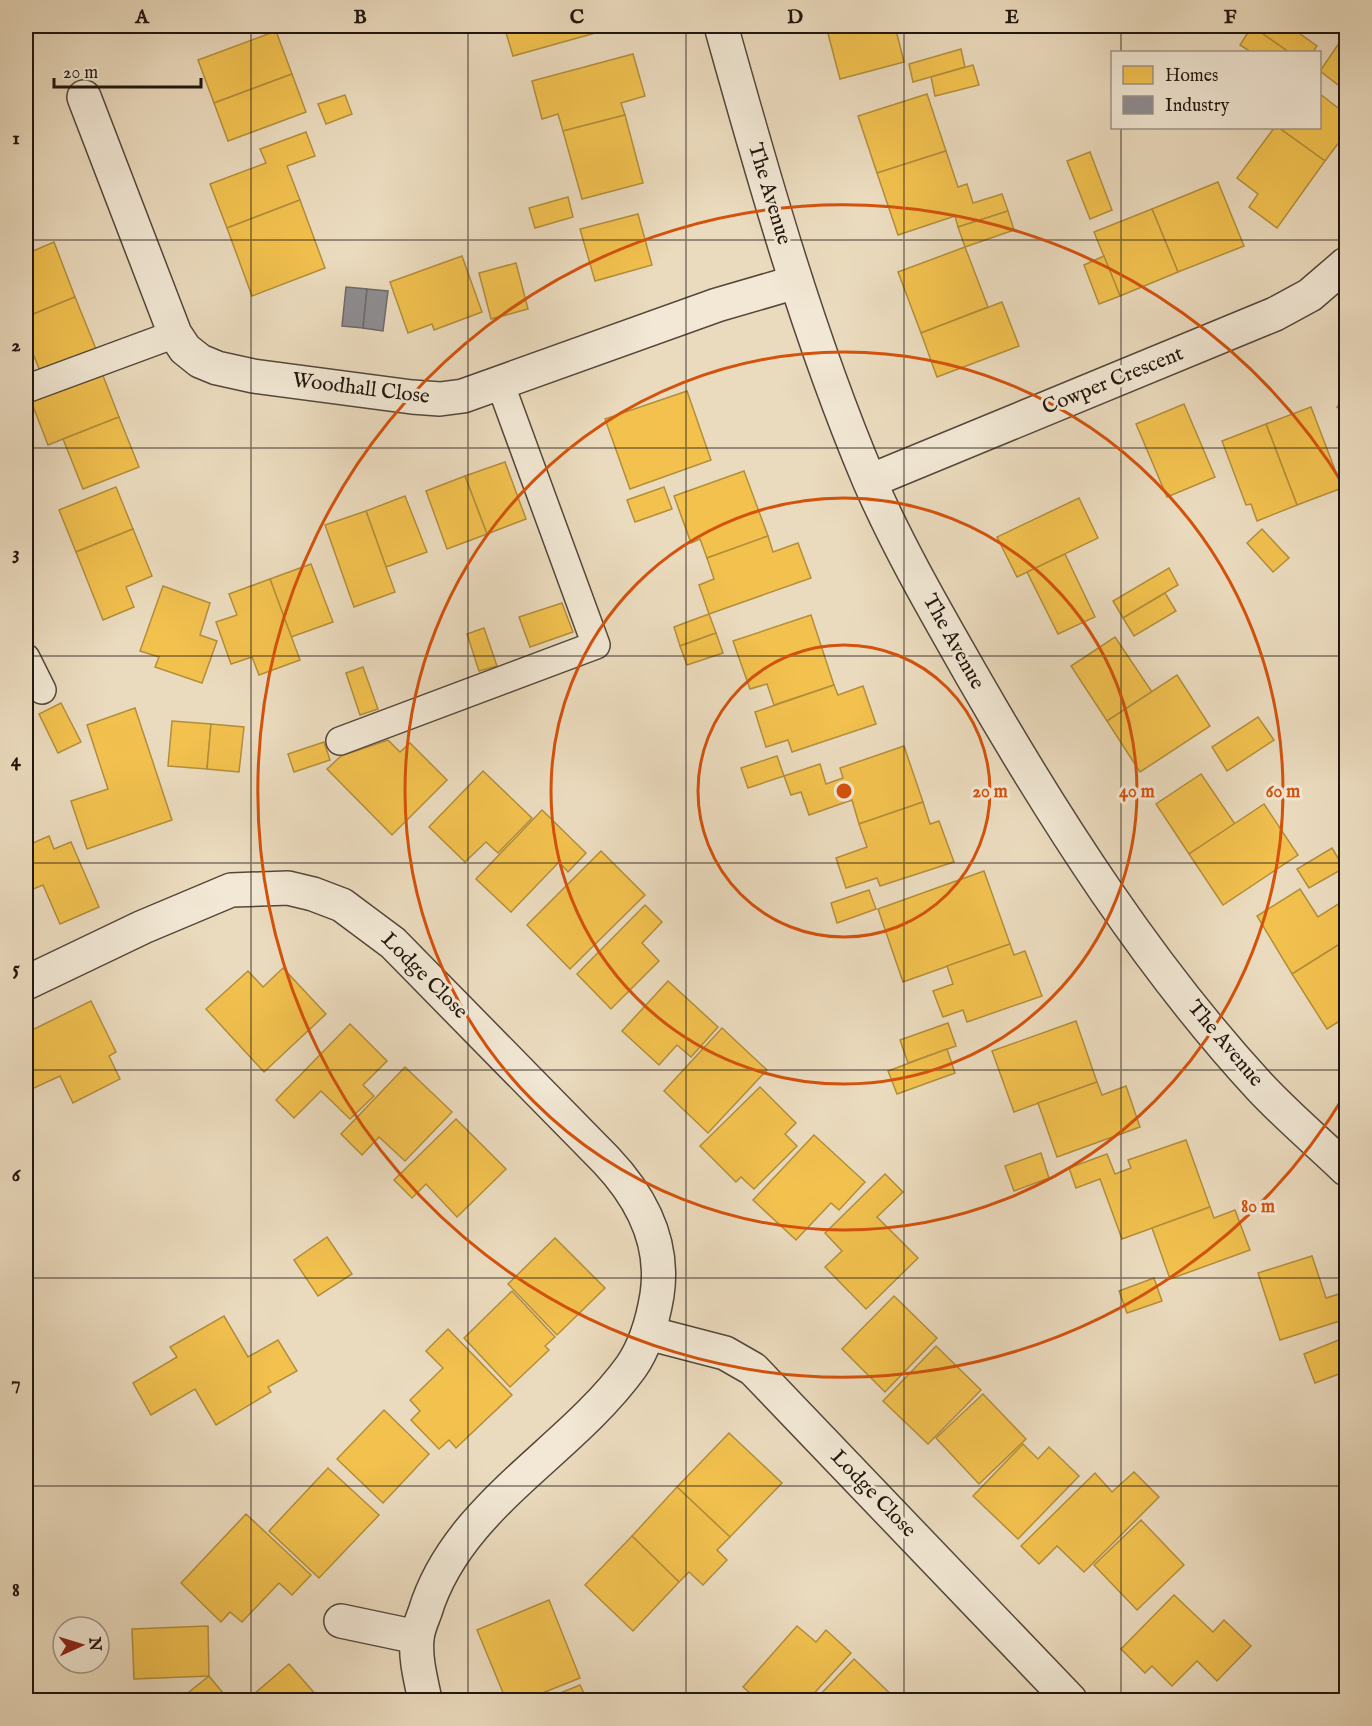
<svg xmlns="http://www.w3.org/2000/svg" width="1372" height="1726" viewBox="0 0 1372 1726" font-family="'IM FELL English',serif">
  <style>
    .homes { fill: #f2c14e; stroke: #b38e3b; stroke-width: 1.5 }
    .industry { fill: #8d8d92; stroke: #6d696a; stroke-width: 1.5 }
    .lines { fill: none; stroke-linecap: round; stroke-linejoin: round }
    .service-casing { stroke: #54473a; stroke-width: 30 }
    .minor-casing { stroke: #54473a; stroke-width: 36 }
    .service { stroke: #f2e8d5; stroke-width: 27 }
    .minor { stroke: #f2e8d5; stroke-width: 33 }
    .grid { fill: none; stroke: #21160e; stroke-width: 1.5; stroke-opacity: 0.55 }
    .ring { fill: none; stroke: #d4520c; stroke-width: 3 }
    .labels { text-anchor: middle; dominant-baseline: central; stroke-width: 6; stroke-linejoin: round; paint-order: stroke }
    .street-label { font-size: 21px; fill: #21160e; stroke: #f2e8d5 }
    .centre { fill: #d4520c; stroke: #f2e8d5; stroke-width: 3 }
    .ring-label { font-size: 18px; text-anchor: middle; font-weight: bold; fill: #d4520c; stroke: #f2e8d5; stroke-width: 6; stroke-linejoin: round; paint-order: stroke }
    .neatline { fill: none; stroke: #21160e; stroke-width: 2 }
    .grid-label { font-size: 20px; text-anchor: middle; font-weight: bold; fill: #21160e }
  </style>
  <rect width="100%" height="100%" fill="#ebdbbe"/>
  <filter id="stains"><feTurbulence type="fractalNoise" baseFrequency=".00333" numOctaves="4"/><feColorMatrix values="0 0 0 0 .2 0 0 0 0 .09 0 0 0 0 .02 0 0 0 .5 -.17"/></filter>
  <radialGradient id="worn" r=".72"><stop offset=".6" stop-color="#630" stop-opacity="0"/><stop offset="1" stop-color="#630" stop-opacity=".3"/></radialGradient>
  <g class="homes">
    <path d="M279,26H300L282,33Z"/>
    <path d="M504,26H605L606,30L513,56Z"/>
    <path d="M826,26H895L904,62L840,79Z"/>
    <path d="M1252,26L1289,52H1251L1240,45Z"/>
    <path d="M1252,26H1289L1317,46L1313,52H1289Z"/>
    <path d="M276,31L292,74L214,103L198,60Z"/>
    <path d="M1346,33V91L1320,71Z"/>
    <path d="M961,49L965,67L913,82L909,64Z"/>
    <path d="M633,54L645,96L621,103L625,115L563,131L558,114L542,119L532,81Z"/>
    <path d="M973,65L979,85L935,96L931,77Z"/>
    <path d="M292,74L306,112L228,141L214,103Z"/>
    <path d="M927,94L946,151L877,173L858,116Z"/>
    <path d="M1320,94L1346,114V133L1325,161L1279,128H1320Z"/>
    <path d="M345,95L352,114L326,124L318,104Z"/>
    <path d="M625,115L643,183L582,199L563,131Z"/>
    <path d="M1274,128H1279L1325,161L1277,228L1249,207L1258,194L1237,178Z"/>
    <path d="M306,132L315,156L287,166L300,200L227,228L210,184L266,163L260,149Z"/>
    <path d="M946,151L958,187L967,184L973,203L1002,194L1008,211L958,227L955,216L898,235L877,173Z"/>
    <path d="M1090,152L1112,210L1090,219L1067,161Z"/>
    <path d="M1218,182L1244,246L1178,272L1152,209Z"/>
    <path d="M568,197L573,217L535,228L529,208Z"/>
    <path d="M300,200L325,268L252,296L227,228Z"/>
    <path d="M1152,209L1178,272L1120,296L1094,232Z"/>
    <path d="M1008,211L1014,230L965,247L958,227Z"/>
    <path d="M638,214L652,265L595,281L580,229Z"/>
    <path d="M54,242L75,297L26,317V254Z"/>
    <path d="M965,247L988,307L921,333L898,272Z"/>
    <path d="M462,256L482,312L434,330L432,324L408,333L390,282Z"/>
    <path d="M1104,256L1120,296L1099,304L1084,265Z"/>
    <path d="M516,263L528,309L491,319L479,273Z"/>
    <path d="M75,297L96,349L40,371L26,336V317Z"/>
    <path d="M1002,302L1019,346L937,377L921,333Z"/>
    <path d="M102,373L119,417L48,445L31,401Z"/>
    <path d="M687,391L711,460L630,489L605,419Z"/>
    <path d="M1346,395V414L1337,407Z"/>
    <path d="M1184,404L1215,477L1167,497L1136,424Z"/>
    <path d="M1311,407L1342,488L1297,505L1266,424Z"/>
    <path d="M119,417L139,467L83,489L63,439Z"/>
    <path d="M1266,424L1297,505L1257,521L1251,504L1246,505L1222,441Z"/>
    <path d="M505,462L526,519L487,534L465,476Z"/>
    <path d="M744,471L768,536L707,558L700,539L691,543L674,496Z"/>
    <path d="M465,476L487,534L447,549L426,491Z"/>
    <path d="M116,487L133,529L76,552L59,510Z"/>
    <path d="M664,487L672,509L635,522L627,500Z"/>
    <path d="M405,496L427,552L386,567L366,511Z"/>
    <path d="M1079,498L1098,538L1017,577L997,537Z"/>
    <path d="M366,511L395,592L354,607L325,525Z"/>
    <path d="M133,529L152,576L126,587L134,607L103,620L76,552Z"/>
    <path d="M1262,529L1289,558L1273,572L1247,543Z"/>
    <path d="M768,536L773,552L798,543L811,578L709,614L699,585L714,579L707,558Z"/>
    <path d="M1065,554L1095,617L1058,634L1027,572Z"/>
    <path d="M311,564L333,622L291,637L270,579Z"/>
    <path d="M1169,568L1178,585L1123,618L1113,601Z"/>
    <path d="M270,579L300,660L259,675L252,657L231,664L216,622L237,615L229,594Z"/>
    <path d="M163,586L210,603L200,635L217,641L202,683L155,667L159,657L140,651Z"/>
    <path d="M1165,593L1176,611L1134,636L1123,618Z"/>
    <path d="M562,603L573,632L530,647L519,617Z"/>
    <path d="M709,614L716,633L680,646L674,627Z"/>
    <path d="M811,615L834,685L774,705L767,684L750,689L733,641Z"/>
    <path d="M484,628L497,666L479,671L467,634Z"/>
    <path d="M716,633L723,653L687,665L680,646Z"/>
    <path d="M1115,637L1152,692L1107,721L1071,666Z"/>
    <path d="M363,667L378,709L360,715L346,673Z"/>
    <path d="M1177,675L1210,726L1140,772L1107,721Z"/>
    <path d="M834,685L838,695L863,686L876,724L792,752L788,740L766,747L755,712Z"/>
    <path d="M61,703L81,742L58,753L39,714Z"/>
    <path d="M135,708L172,820L87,849L71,801L108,789L87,725Z"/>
    <path d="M1258,717L1274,740L1227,771L1212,747Z"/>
    <path d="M172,721L211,724L207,769L168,766Z"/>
    <path d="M211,724L244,727L239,772L207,769Z"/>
    <path d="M388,740L400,752L410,743L447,780L392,835L327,769L341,756Z"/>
    <path d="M324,742L330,760L294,772L288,754Z"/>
    <path d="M904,746L923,802L859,824L852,800L809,815L801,792L791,795L784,776L820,764L826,784L843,778L840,768Z"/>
    <path d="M777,756L784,776L748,788L741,768Z"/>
    <path d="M483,771L532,818L498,853L486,842L465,862L429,827Z"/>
    <path d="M1201,774L1235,824L1189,854L1156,804Z"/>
    <path d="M923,802L930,824L939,821L954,862L880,886L877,878L846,888L836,858L867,847L859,824Z"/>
    <path d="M1264,804L1298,855L1223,905L1189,854Z"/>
    <path d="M542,810L586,853L568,872L559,862L511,912L476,879Z"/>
    <path d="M49,836L54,849L71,842L99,907L60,924L43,885L26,892V846Z"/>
    <path d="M1332,848L1344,868L1309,888L1297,869Z"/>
    <path d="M601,851L645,895L570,969L527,925Z"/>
    <path d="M984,871L1010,944L903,982L878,909Z"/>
    <path d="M1300,889L1318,917L1346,899V940L1292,974L1257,916Z"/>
    <path d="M869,890L876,909L837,923L831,903Z"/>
    <path d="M645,905L662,922L642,943L659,961L611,1009L577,974Z"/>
    <path d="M1346,940V1017L1327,1029L1292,974Z"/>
    <path d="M1010,944L1014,955L1025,951L1042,996L967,1022L963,1010L943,1017L933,991L953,984L947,966Z"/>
    <path d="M283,968L326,1014L264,1072L206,1009L248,971L263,987Z"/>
    <path d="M668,981L718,1027L691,1057L677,1045L659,1065L622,1031Z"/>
    <path d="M91,1001L116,1052L109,1056L120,1079L73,1103L60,1076L34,1088L26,1070V1033Z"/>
    <path d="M1076,1021L1097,1082L1014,1112L992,1051Z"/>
    <path d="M948,1023L956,1046L908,1063L900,1040Z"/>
    <path d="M350,1024L387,1061L363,1085L374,1096L350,1119L321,1091L294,1118L276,1100Z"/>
    <path d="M722,1028L767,1070L708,1133L664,1091Z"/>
    <path d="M947,1049L955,1073L897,1094L888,1071Z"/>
    <path d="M405,1067L452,1112L405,1161L379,1137L362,1155L341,1134Z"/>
    <path d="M1097,1082L1102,1095L1126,1086L1140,1127L1057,1157L1038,1103Z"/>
    <path d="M760,1087L796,1123L785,1134L797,1146L754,1189L741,1177L736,1182L700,1146Z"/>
    <path d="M456,1119L506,1169L457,1217L426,1184L412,1198L394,1180Z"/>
    <path d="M814,1135L865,1182L839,1210L831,1203L796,1240L753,1200Z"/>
    <path d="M1186,1140L1210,1207L1122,1239L1100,1179L1076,1188L1069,1168L1107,1154L1115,1174L1131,1168L1128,1160Z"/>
    <path d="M1041,1153L1049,1178L1014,1191L1005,1166Z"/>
    <path d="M885,1174L903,1192L877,1217L918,1258L866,1309L825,1267L842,1251L825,1233Z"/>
    <path d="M1210,1207L1214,1218L1235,1210L1250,1250L1170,1279L1152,1228Z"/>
    <path d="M327,1237L352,1274L318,1296L294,1260Z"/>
    <path d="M555,1238L605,1288L557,1335L508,1284Z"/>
    <path d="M1312,1256L1326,1298L1339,1294L1346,1319L1280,1340L1258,1273Z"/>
    <path d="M1154,1278L1162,1301L1127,1313L1119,1291Z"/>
    <path d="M512,1291L555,1337L545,1346L549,1350L510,1387L464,1338Z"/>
    <path d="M894,1296L937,1338L885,1392L842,1349Z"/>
    <path d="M224,1316L248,1357L278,1340L297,1371L268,1387L271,1392L216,1425L195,1389L151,1415L133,1383L177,1357L170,1347Z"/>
    <path d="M448,1329L512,1395L456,1448L449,1440L439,1449L411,1420L420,1411L410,1400L443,1368L426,1351Z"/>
    <path d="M1346,1337V1393L1339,1374L1315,1383L1304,1354Z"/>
    <path d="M936,1346L981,1390L928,1444L883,1401Z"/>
    <path d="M983,1394L1026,1439L979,1484L936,1438Z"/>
    <path d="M384,1410L429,1454L383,1503L337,1459Z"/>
    <path d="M729,1433L782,1483L730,1537L677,1487Z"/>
    <path d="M1023,1444L1038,1459L1049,1447L1079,1476L1018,1539L973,1496Z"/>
    <path d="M328,1468L379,1515L319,1578L269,1531Z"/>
    <path d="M1134,1472L1159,1497L1084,1572L1057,1546L1039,1564L1021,1546L1095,1473L1112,1492Z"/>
    <path d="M677,1487L730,1537L717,1550L727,1560L703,1585L689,1572L679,1582L632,1536Z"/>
    <path d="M246,1514L311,1575L292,1595L279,1583L242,1622L230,1612L221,1622L181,1583Z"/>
    <path d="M1141,1520L1184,1565L1137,1610L1094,1565Z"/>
    <path d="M632,1536L679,1582L633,1631L585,1585Z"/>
    <path d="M1174,1595L1213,1632L1224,1620L1251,1646L1217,1681L1197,1661L1172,1686L1152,1666L1145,1673L1121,1649Z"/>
    <path d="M549,1600L580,1678L525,1700H506L477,1630Z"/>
    <path d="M208,1626L209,1676L134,1679L132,1629Z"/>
    <path d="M797,1626L816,1642L826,1630L851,1653L808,1700H758L743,1687Z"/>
    <path d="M854,1659L897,1700H815Z"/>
    <path d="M289,1664L317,1696L313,1700H247Z"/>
    <path d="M209,1676L228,1699L179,1700Z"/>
    <path d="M580,1685L587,1700H543Z"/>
  </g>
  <g class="industry">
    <path d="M346,287L367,289L363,328L342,326Z"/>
    <path d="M367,289L388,291L383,331L363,328Z"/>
  </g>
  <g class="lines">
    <defs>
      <g id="service">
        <path d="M26,389L175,334"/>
        <path d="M26,658L42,690"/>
        <path d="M340,741L596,645L500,383"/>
      </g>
      <g id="minor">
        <path d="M721,26C764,179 807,333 869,480C899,549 937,614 974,679C1055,820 1149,967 1260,1087C1287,1116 1318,1142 1346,1169"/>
        <path d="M84,97L175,334L185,349L200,361L217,368L253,376L412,397L440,399L463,396L717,305L796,282"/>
        <path d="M870,481L1275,314L1310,295L1346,264"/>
        <path d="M26,983L143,927L231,890L288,888L313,894L342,905L393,943L606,1160C641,1197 665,1242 657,1295C653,1319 645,1347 631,1367C569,1453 457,1506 425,1612C422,1620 418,1629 417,1638C415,1659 421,1680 425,1700"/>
        <path d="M648,1333L725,1353L753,1369L1070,1700"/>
        <path d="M341,1621L417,1637"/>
      </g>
    </defs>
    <use href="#service" class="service-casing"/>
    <use href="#minor" class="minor-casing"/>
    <use href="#service" class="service"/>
    <use href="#minor" class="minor"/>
  </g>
  <path class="grid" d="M251,26V1700M468,26V1700M686,26V1700M904,26V1700M1121,26V52M1121,128V1700M26,240H1346M26,448H1346M26,656H1346M26,863H1346M26,1070H1346M26,1278H1346M26,1486H1346"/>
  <g class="ring">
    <circle cx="844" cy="791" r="146"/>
    <circle cx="844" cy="791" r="293"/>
    <circle cx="844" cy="791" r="439"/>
    <path d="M1346 1093A586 586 0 1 1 1346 489"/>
  </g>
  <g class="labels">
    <g class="street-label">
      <text transform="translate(769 194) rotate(73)">The Avenue</text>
      <text transform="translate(1113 381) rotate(-22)">Cowper Crescent</text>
      <text transform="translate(361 389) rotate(7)">Woodhall Close</text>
      <text transform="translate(953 642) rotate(61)">The Avenue</text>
      <text transform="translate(424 976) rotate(45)">Lodge Close</text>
      <text transform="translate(1225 1044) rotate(50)">The Avenue</text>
      <text transform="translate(873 1494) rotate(46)">Lodge Close</text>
    </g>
  </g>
  <circle cx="844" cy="791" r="9" class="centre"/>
  <g class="ring-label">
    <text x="990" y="797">20 m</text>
    <text x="1137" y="797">40 m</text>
    <text x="1283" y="797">60 m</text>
    <text x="1258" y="1212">80 m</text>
  </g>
  <rect width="1372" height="1726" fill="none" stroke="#ebdbbe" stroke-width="66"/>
  <rect x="1111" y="51" width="210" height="78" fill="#f2e8d5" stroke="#9e9485" stroke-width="1.5"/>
  <rect x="1123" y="66" width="30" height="18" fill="#f2c14e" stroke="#9e9485" stroke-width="1.5"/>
  <text x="1165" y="81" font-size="18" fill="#21160e">Homes</text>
  <rect x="1123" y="96" width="30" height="18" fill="#8d8d92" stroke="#9e9485" stroke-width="1.5"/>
  <text x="1165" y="111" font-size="18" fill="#21160e">Industry</text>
  <g transform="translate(81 1645) rotate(86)"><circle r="28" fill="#f2e8d5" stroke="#9e9485" stroke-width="1.5"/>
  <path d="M0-4.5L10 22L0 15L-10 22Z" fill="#8f2418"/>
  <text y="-9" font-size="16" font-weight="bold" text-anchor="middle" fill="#21160e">N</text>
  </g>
  <path d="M54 78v9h147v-9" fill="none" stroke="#21160e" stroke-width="3"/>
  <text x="63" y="78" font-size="18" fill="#21160e" stroke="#f2e8d5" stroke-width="4.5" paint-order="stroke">20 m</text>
  <rect x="33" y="33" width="1306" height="1660" class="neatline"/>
  <g class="grid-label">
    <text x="142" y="23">A</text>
    <text x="360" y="23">B</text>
    <text x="577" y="23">C</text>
    <text x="795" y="23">D</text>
    <text x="1012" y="23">E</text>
    <text x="1230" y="23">F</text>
    <text x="16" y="144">1</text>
    <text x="16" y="351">2</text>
    <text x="16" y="559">3</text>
    <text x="16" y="766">4</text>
    <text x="16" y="974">5</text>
    <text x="16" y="1181">6</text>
    <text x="16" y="1389">7</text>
    <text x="16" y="1596">8</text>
  </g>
  <rect width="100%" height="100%" filter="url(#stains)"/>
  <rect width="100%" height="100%" fill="url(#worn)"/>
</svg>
